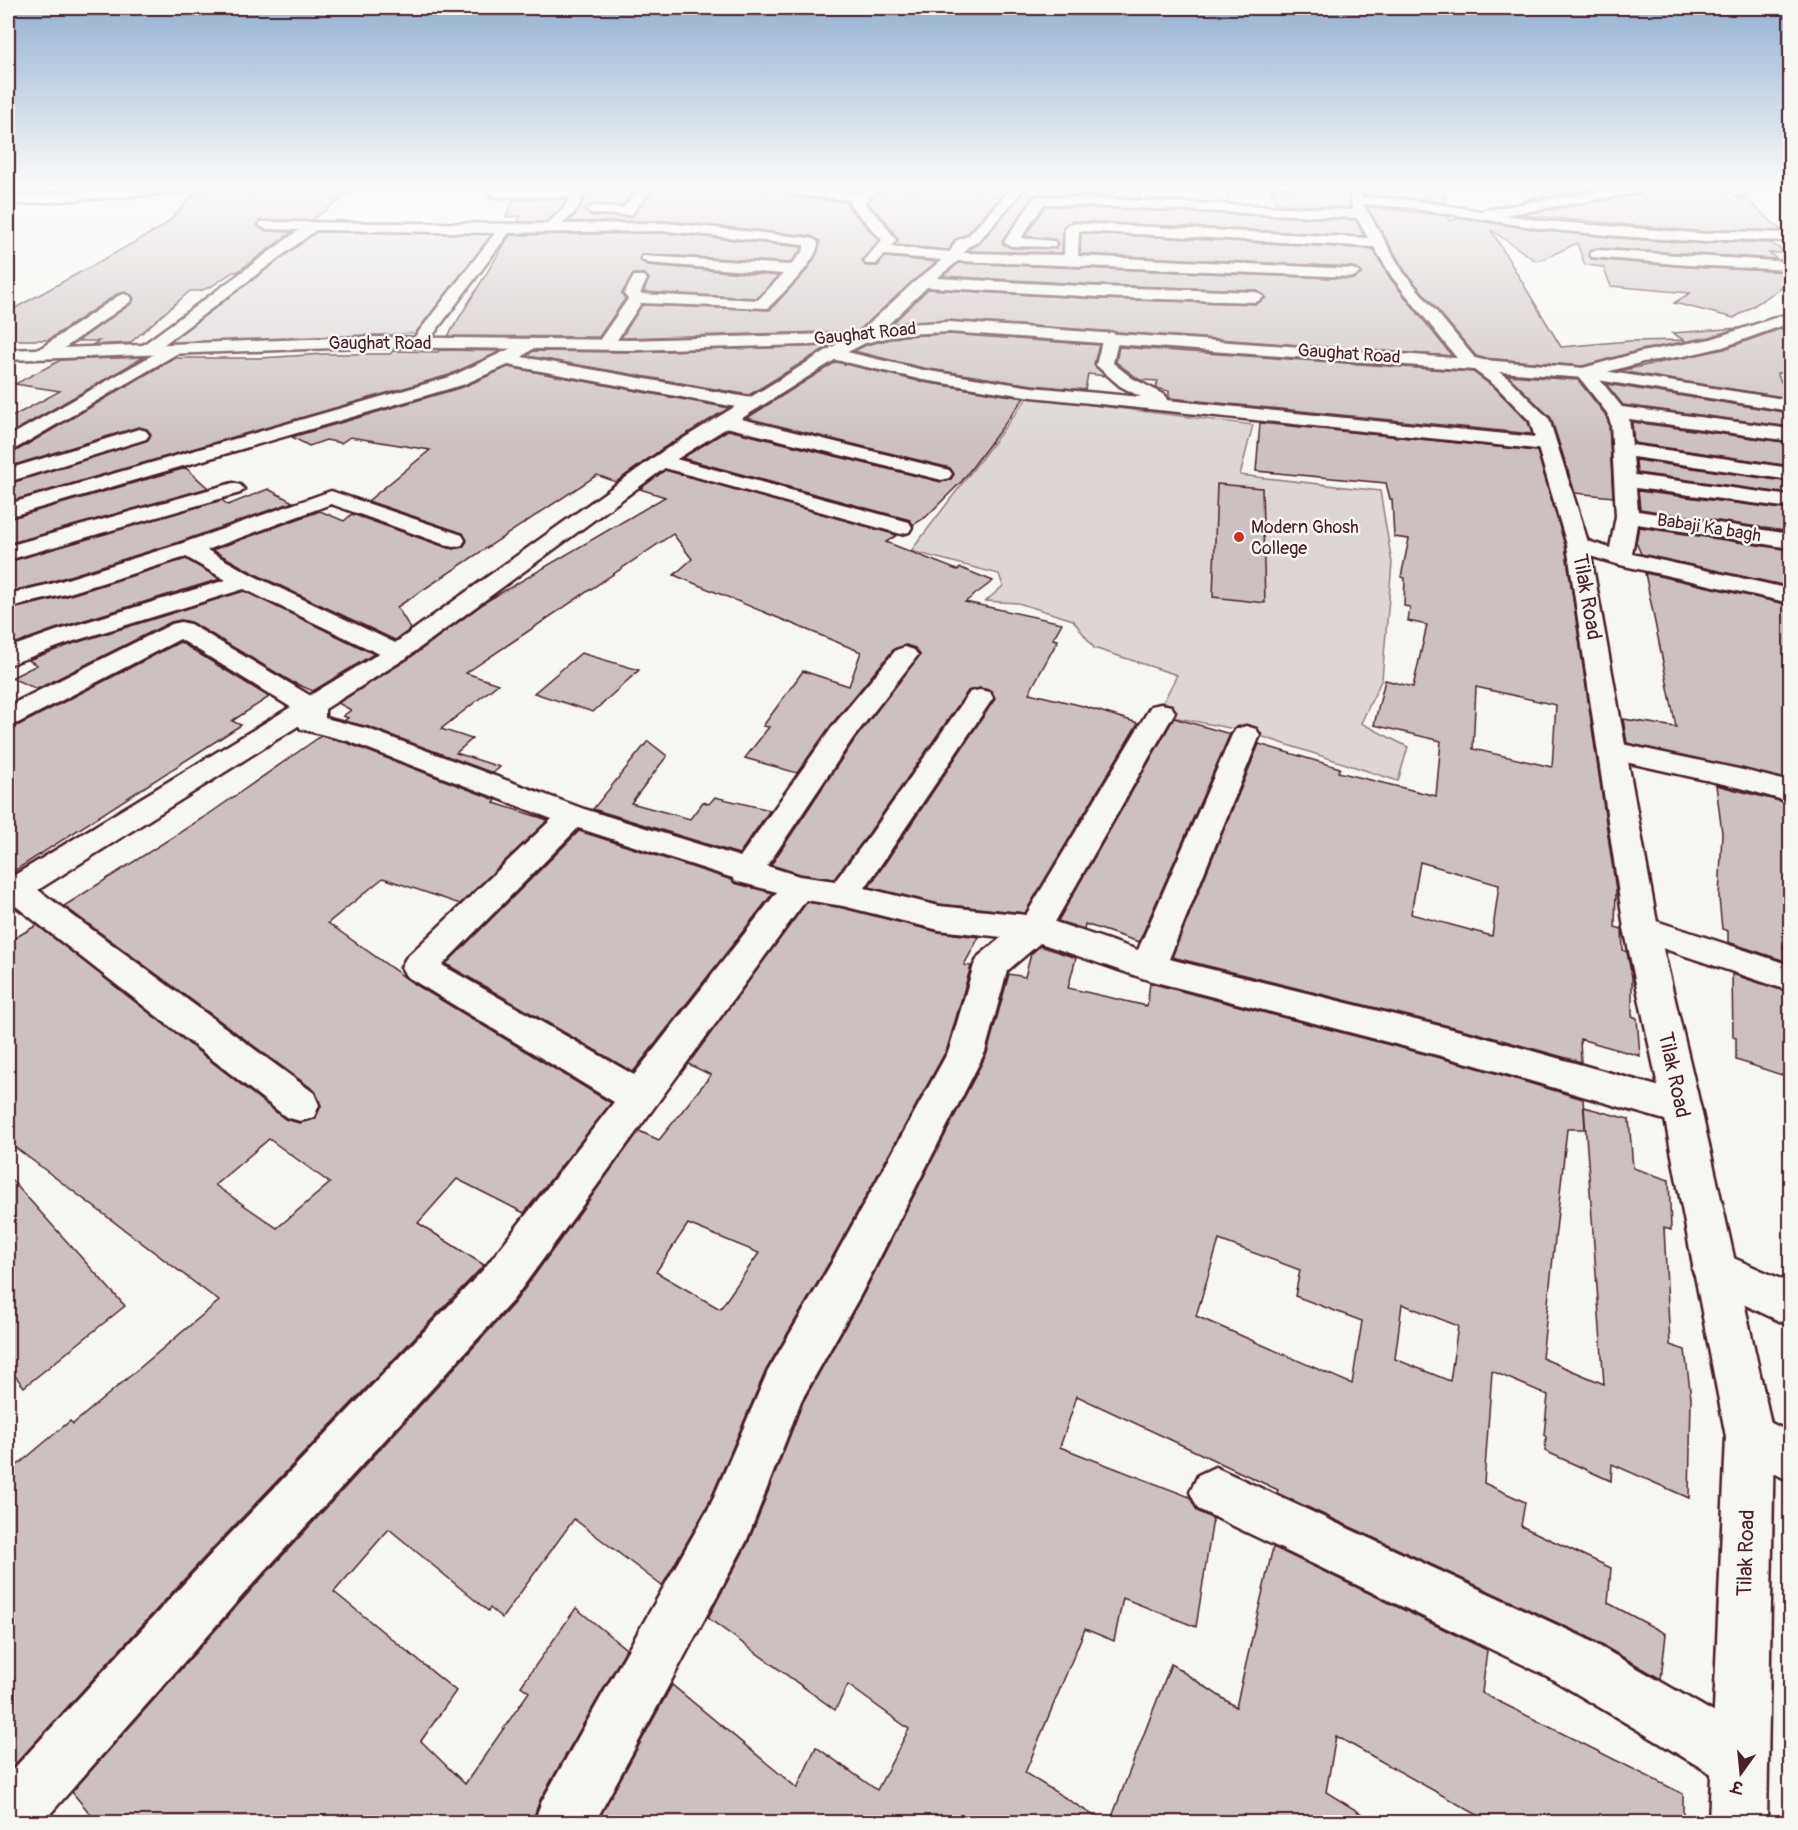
<svg xmlns="http://www.w3.org/2000/svg" width="1798" height="1830" viewBox="0 0 1798 1830" font-family="Pangolin,'Playpen Sans Deva',sans-serif">
  <style>
    .green { fill: #ddd6d5; stroke: #947a80; stroke-width: 1.5 }
    .building { fill: #ccc1c0; stroke: #4a1f2b; stroke-width: 1.5; fill-rule: evenodd }
    .lines { fill: none; stroke-linecap: round; stroke-linejoin: round }
    .street-casing { stroke: #4a1f2b; stroke-width: 5 }
    .secondary-casing { stroke: #4a1f2b; stroke-width: 5 }
    .street { fill: #f6f6f2; fill-rule: evenodd }
    .secondary { fill: #f6f6f2; fill-rule: evenodd }
    .poi-dot { fill: #c8321e; stroke: #f6f6f2; stroke-width: 2 }
    .labels { text-anchor: middle; dominant-baseline: central; stroke-width: 5; stroke-linejoin: round; paint-order: stroke }
    .far-street-label { font-size: 18px; fill: #4a1f2b; stroke: #f6f6f2 }
    .far-poi-label { font-size: 18px; fill: #4a1f2b; stroke: #f6f6f2; text-anchor: start }
    .street-label { font-size: 21px; fill: #4a1f2b; stroke: #f6f6f2 }
  </style>
  <rect width="100%" height="100%" fill="#f6f6f2"/>
  <filter id="ink" filterUnits="userSpaceOnUse"><feTurbulence type="fractalNoise" baseFrequency=".0167" numOctaves="2"/><feDisplacementMap in="SourceGraphic" scale="12" xChannelSelector="R" yChannelSelector="G"/><feConvolveMatrix kernelMatrix="1 2 1 2 8 2 1 2 1" color-interpolation-filters="sRGB"/></filter>
  <g filter="url(#ink)">
    <g class="green">
      <path d="M1254,188L1258,206L1229,205L1227,189Z"/>
      <path d="M316,230L495,231L416,333L164,344Z"/>
      <path d="M1028,397L1253,425L1240,475L1380,491L1392,563L1382,679L1361,723L1408,747L1398,781L1245,731L1157,714L1177,675L1094,648L1073,620L1018,603L986,601L1003,586L999,574L911,551Z"/>
    </g>
    <g class="building">
      <path d="M207,188H357L312,220L259,221L257,226L265,231L292,232L237,272H233L212,286L200,291H190L130,343L92,345L99,341H78L132,303L134,298L125,292L117,294L48,340H8V312L164,226L197,192H204Z"/>
      <path d="M586,188H637L622,206L593,204L584,209L593,216L631,217L655,188H786L787,194L792,197L847,202L849,208L879,240L862,260L866,266H878L885,257L936,262L858,331L621,338L642,305L770,310L808,269L818,251L820,241L811,236L666,221L568,222L577,213L587,194Z"/>
      <path d="M882,188H1008L967,234L954,240L949,250L895,245L898,239L885,220L867,203Z"/>
      <path d="M1027,188H1139L1137,193H1141L1140,198L1035,195L1002,241L1003,244L1011,248H1056L1058,243L1054,239L1025,236L1045,206L1356,220L1364,236L1072,221L1063,227L1062,253L968,251L980,243Z"/>
      <path d="M1271,188H1346L1350,208L1276,204Z"/>
      <path d="M1362,188H1443L1446,203L1411,198L1363,195Z"/>
      <path d="M1568,188H1599L1517,202Z"/>
      <path d="M1649,188H1725L1739,199L1744,197L1782,231L1722,229L1706,232L1519,215L1641,194Z"/>
      <path d="M514,199H566L563,206L546,222H518L521,216L506,217Z"/>
      <path d="M1367,207L1449,216L1450,221L1460,218L1544,231L1618,238L1706,244L1722,241L1771,243L1786,253H1769L1777,259L1597,248L1590,250L1588,255L1592,259L1688,267L1791,272V282L1734,318L1674,303L1690,293L1611,286L1603,267L1585,265L1577,243L1546,258L1536,261L1491,230L1561,347L1629,341L1684,340L1672,333L1738,328L1710,337L1641,350L1583,366L1483,358L1476,356L1405,271Z"/>
      <path d="M666,233L802,247V249L790,263L643,254L639,260L648,265L778,276L757,298L643,292L649,279L644,274H634L622,293L625,299L599,337L448,336L510,235Z"/>
      <path d="M1081,233L1373,249L1390,278L1452,356L949,320L892,324L928,289L1099,299L1256,304L1266,298L1256,290L1099,285L943,276L959,263L1353,279L1362,274L1353,267L1080,254Z"/>
      <path d="M1791,325V374L1777,373L1789,398L1619,371L1724,349Z"/>
      <path d="M949,334L1099,345L1094,364L1105,376L1088,374L1085,390L1032,385L923,368L854,351L866,345L903,336Z"/>
      <path d="M829,346L749,395L527,356L533,351L630,352Z"/>
      <path d="M1119,347L1473,372L1496,389L1528,422L1532,434L1169,398V391L1156,388L1158,381L1140,380L1116,362Z"/>
      <path d="M439,350L501,351L449,375L8,502V484L148,440L151,434L147,429L138,427L8,467V453L16,451L174,358H261L324,354H390L393,351L438,352Z"/>
      <path d="M144,357L8,435V419L60,391L15,384L61,360Z"/>
      <path d="M836,362L923,382L1024,398L962,481L926,517L913,525L910,520L682,458L728,430L941,482L951,479L954,474L950,468L747,418Z"/>
      <path d="M508,367L729,408L662,449L616,482L597,475L397,607L411,629L395,640L255,574L212,550L320,511L344,521L352,514L445,547L453,549L463,547L467,541L463,533L368,501L430,450L350,437L341,443L326,440L309,446L292,437L463,387Z"/>
      <path d="M1507,375L1578,380L1605,414L1609,424L1613,497L1575,493L1551,418Z"/>
      <path d="M1606,384L1791,413V427L1623,405Z"/>
      <path d="M1632,422L1791,443V466L1634,443Z"/>
      <path d="M1260,423L1537,451L1565,545L1616,890L1615,927L1622,929L1623,950L1627,952L1632,977V1016L1637,1018L1640,1056L1580,1039L1581,1062L1473,1032L1172,957L1259,744L1340,768L1338,772L1436,796L1441,741L1374,725L1385,680L1413,687L1427,625L1408,621L1410,607L1404,606L1405,578L1401,577L1409,539L1394,537L1392,499H1390L1386,483L1256,471ZM1476,687L1556,705L1552,767L1473,749ZM1420,862L1499,885L1492,936L1411,914Z"/>
      <path d="M1636,460L1791,482V494L1637,473Z"/>
      <path d="M186,468L208,488L8,544V519Z"/>
      <path d="M665,470L897,535L886,542L957,570L961,568L993,581L965,602L1062,623L1053,639L1058,640L1029,693L1083,706L1138,723L1025,913L939,904L869,887L995,699L992,691L980,688L968,691L869,833L834,879L800,874L771,865L855,739L920,655L915,648L906,645L894,649L831,725L797,773L745,758L769,727L763,726L803,671L849,686L861,652L674,575L692,559L673,534L466,673L498,684L441,729L472,739L456,753L500,767L493,773L369,727L344,721L348,718L343,716L351,710L338,703L407,660L487,601L665,497L640,489Z"/>
      <path d="M1217,484L1262,488L1265,603L1213,597Z"/>
      <path d="M268,489L293,502L179,542L50,582L8,592V562L222,500L228,505Z"/>
      <path d="M1638,491L1791,510V532L1640,509Z"/>
      <path d="M1639,527L1791,550V587L1641,554L1636,542Z"/>
      <path d="M186,559L220,579L55,629L8,646V610L67,596Z"/>
      <path d="M1645,573L1791,605V780L1627,743L1623,719L1676,727Z"/>
      <path d="M244,591L374,654L313,691L292,682L191,622L181,620L171,622L37,689L11,678L37,665L28,660L75,643Z"/>
      <path d="M180,642L269,697L232,721L241,725L8,875V727L19,725Z"/>
      <path d="M581,653L639,670L593,712L534,693Z"/>
      <path d="M1174,718L1230,734L1139,942L1085,924L1084,929L1058,921Z"/>
      <path d="M321,736L347,743L496,800L494,803L548,820L460,904L383,878L328,923L413,983L611,1103L524,1213L457,1179L418,1223L484,1265L211,1550L8,1772V1473L70,1421L73,1424L219,1301L8,1142V942L37,925L285,1119L299,1123L315,1119L321,1106L315,1091L64,906L209,814ZM269,1139L330,1183L277,1228L215,1185Z"/>
      <path d="M648,741L667,756L631,803L690,819L703,802L709,804L715,797L770,810L739,854L593,809Z"/>
      <path d="M1716,785L1791,804V947L1783,945L1785,961L1728,942V931L1722,929L1719,898L1722,833Z"/>
      <path d="M579,831L732,880L734,883L773,893L633,1072L446,964Z"/>
      <path d="M807,902L843,908L938,932L979,937L964,965L971,966L947,1049L829,1263L766,1370L708,1505L662,1586L574,1519L502,1618L490,1608L488,1611L389,1529L334,1592L456,1691L421,1741L465,1784L529,1692L521,1686L576,1608L626,1649L540,1800L532,1822H97L72,1792L251,1590L515,1302L639,1131L659,1140L711,1075L688,1064ZM688,1224L759,1253L720,1309L656,1272Z"/>
      <path d="M1040,946L1076,958L1068,988L1147,1006L1150,983L1471,1066L1583,1099L1585,1129H1567L1542,1358L1604,1384L1584,1107L1629,1119L1633,1168L1669,1180L1671,1230L1664,1228L1670,1345L1685,1350L1691,1398L1689,1498L1612,1464L1611,1481L1545,1451L1546,1437L1544,1435L1548,1395L1492,1371L1484,1483L1525,1502L1521,1526L1611,1568L1608,1603L1666,1634L1661,1679L1586,1636L1277,1493L1278,1490L1077,1396L1060,1447L1190,1497L1197,1511L1213,1519L1196,1627L1123,1598L1114,1641L1085,1629L1025,1773L1104,1822H597L672,1685L797,1788L816,1747L877,1790L909,1729L848,1685L835,1710L708,1618L748,1543L803,1402L863,1295L987,1053L1009,974L1025,977L1031,954ZM1219,1240L1300,1270L1295,1296L1362,1321L1352,1384L1196,1316ZM1402,1304L1458,1326L1450,1381L1395,1359Z"/>
      <path d="M1732,974L1787,992L1791,1078L1736,1060V1038L1733,1037Z"/>
      <path d="M8,1176L125,1306L24,1387L8,1367Z"/>
      <path d="M1273,1547L1487,1650L1482,1693L1683,1794V1822H1490L1336,1736L1326,1792L1375,1822H1110L1171,1664L1236,1707Z"/>
    </g>
    <g class="lines">
      <defs>
        <g id="street">
          <path d="M126,188H190L184,192L8,205V197Z"/>
          <path d="M489,188L584,190L585,193L575,212L562,224L666,223L811,238L818,242C818,262 782,293 768,308L641,303L611,349H599L596,345L628,299L624,294L634,276H644L647,279L640,294L758,300L783,274L648,263L641,259L643,256L791,265L804,250V245L666,231L509,233L424,347H412L410,343L495,233L316,230L151,354H139L136,350L299,230L266,229L259,225L261,222L547,224L565,207L570,197H496L491,196Z"/>
          <path d="M640,188H653L631,215L593,214L586,210L593,206L623,208Z"/>
          <path d="M788,188L860,193L866,188H880L864,203L883,222L896,240L891,247L950,252L956,241L968,236L1012,188H1025L978,242L967,247L964,253L1064,255L1065,227L1072,223L1368,238L1357,218L1044,204L1021,238L1054,241L1056,244L1054,247L1011,246L1004,242L1035,197L1040,196L1353,210L1348,188H1360L1361,197L1411,200L1480,211L1615,188H1647L1641,192L1505,215L1544,221L1706,234L1722,231L1790,233V241L1722,239L1706,242L1618,236L1544,229L1411,208L1363,204L1403,272L1479,363L1476,367H1464L1392,277L1374,247L1079,231L1078,256L1353,269L1360,273L1353,277L958,261L937,278L1099,287L1256,292L1264,297L1256,302L1099,297L927,287L870,342L864,343L856,338L858,334L912,284L942,260L884,255L876,264H866L864,261L882,240L851,206L849,203L852,200L793,195L789,194Z"/>
          <path d="M1727,188H1742L1746,193L1740,197Z"/>
          <path d="M1597,250L1790,262V270L1688,265L1592,257L1590,254L1592,251Z"/>
          <path d="M124,294L130,296L132,299L130,302L50,358H38L35,354L38,350L118,296Z"/>
          <path d="M1790,313V323L1723,347L1684,356L1643,362L1596,375L1622,407L1790,429V441L1629,419L1632,445L1790,468V480L1633,457L1635,475L1790,496V508L1636,488L1638,511L1790,534V548L1637,524L1632,554L1790,589V603L1620,565L1570,550L1567,545L1570,540L1578,538L1610,548L1616,516L1611,424L1607,413L1576,373L1579,369L1641,352L1711,339Z"/>
          <path d="M1111,332L1119,337L1113,363L1132,378L1165,395L1167,400L1545,438L1552,440L1555,444L1552,448L1545,450L1032,397L923,380L828,358L825,354L828,350L834,349L923,370L1032,387L1141,397L1120,386L1096,365L1103,337Z"/>
          <path d="M531,339L537,340L539,344L522,357L752,398L759,400L761,404L759,408L752,410L508,365L462,385L8,517V504L450,377Z"/>
          <path d="M172,344L178,345L181,349L178,353L15,449L8,451V437Z"/>
          <path d="M725,415L949,470L952,474L949,478L942,480L718,425L715,421L718,417Z"/>
          <path d="M139,429L146,431L149,435L146,439L8,482V469Z"/>
          <path d="M661,455L909,522L912,527L909,532L901,534L654,465L651,461L654,457Z"/>
          <path d="M233,483L240,485L244,489L240,493L8,560V546Z"/>
          <path d="M331,491L462,535L465,540L462,545L454,547L446,545L331,504L207,550L254,576L406,648L410,653L406,658L397,661L388,658L244,589L74,641L8,665V648L56,631L226,580L186,557L66,594L8,608V594L51,584L180,544Z"/>
          <path d="M181,622L190,624L321,702L325,708V718L368,729L584,809L740,857L833,726L896,650L905,647L914,650L918,655L853,738L767,866L799,876L835,881L871,834L970,692L980,690L990,692L993,698L865,888L939,906L1026,915L1151,706L1161,704L1171,706L1175,712L1055,922L1138,950L1232,735L1236,729L1246,726L1256,729L1260,735L1169,959L1472,1034L1682,1093L1696,1097L1701,1109L1696,1121L1682,1125L1472,1064L1148,980L1040,943L1007,971L985,1052L861,1294L801,1401L746,1542L595,1822H534L542,1801L710,1506L768,1371L831,1264L949,1050L974,965L979,956L1002,937L939,930L843,906L806,900L513,1300L249,1588L43,1822H8V1775L213,1552L483,1270L614,1102L406,976L401,967L406,958L552,819L348,741L301,729L297,723V711L180,639L18,723L8,725V706L172,624ZM578,828L733,878L735,881L777,892L634,1075L442,965Z"/>
          <path d="M1613,742L1743,770L1790,782V802L1741,788L1603,757L1599,751L1603,745Z"/>
          <path d="M15,877L26,881L314,1093L319,1105L314,1117L300,1121L286,1117L8,900V880Z"/>
          <path d="M1641,916L1790,965V991L1629,937L1624,928L1629,919Z"/>
          <path d="M1713,1249L1790,1283V1326L1698,1283L1692,1269L1698,1255Z"/>
          <path d="M1750,1413L1790,1432V1481L1733,1454L1726,1437L1733,1420Z"/>
          <path d="M1215,1467L1585,1638L1760,1739L1768,1759L1760,1779L1740,1787L1720,1779L1547,1676L1198,1509L1190,1492L1198,1475Z"/>
        </g>
        <path id="secondary" d="M949,322L1469,359L1475,358L1483,360L1585,368L1790,400V411L1585,378L1499,372L1509,379L1549,419L1589,545L1658,928L1701,1109L1774,1437L1767,1822H1709L1726,1437L1663,1109L1624,928L1567,545L1530,421L1497,387L1474,370L949,332L903,334L865,343L846,353L677,459L406,658L19,902L8,905V879L388,648L663,451L837,344L630,350L361,347L8,360V350L361,337L630,340L864,333L903,324Z"/>
      </defs>
      <use href="#street" class="street-casing"/>
      <use href="#secondary" class="secondary-casing"/>
      <use href="#street" class="street"/>
      <use href="#secondary" class="secondary"/>
    </g>
  </g>
  <linearGradient id="sky" x2="0" y2="1"><stop stop-color="#96b1d1"/><stop offset="0.42" stop-color="#fbfbf9"/><stop offset="1" stop-color="#fbfbf9" stop-opacity="0"/></linearGradient>
  <rect width="1798" height="445" fill="url(#sky)"/>
  <circle class="poi-dot" cx="1239" cy="537" r="6"/>
  <g class="labels">
    <g class="far-street-label">
      <text transform="translate(865 334) rotate(-6)">Gaughat Road</text>
      <text x="380" y="343">Gaughat Road</text>
      <text transform="translate(1349 354) rotate(4)">Gaughat Road</text>
      <text transform="translate(1709 528) rotate(9)">Babaji Ka bagh</text>
    </g>
    <g class="far-poi-label">
      <text x="1251" y="527">Modern Ghosh<tspan x="1251" dy="21">College</tspan></text>
    </g>
    <g class="street-label">
      <text transform="translate(1587 597) rotate(80)">Tilak Road</text>
      <text transform="translate(1674 1075) rotate(78)">Tilak Road</text>
      <text transform="translate(1746 1553) rotate(-88)">Tilak Road</text>
    </g>
  </g>
  <rect width="1798" height="1830" fill="none" stroke="#f6f6f2" stroke-width="30"/>
  <rect x="15" y="15" width="1768" height="1800" fill="none" stroke="#4a1f2b" stroke-width="2" filter="url(#ink)"/>
  <g transform="translate(1741 1773) rotate(195)" stroke="#f6f6f2" stroke-width="4.5" paint-order="stroke">
  <path d="M0-4.5L10 22L0 15L-10 22Z" fill="#4a1f2b"/>
  <text y="-9" font-size="16" font-weight="bold" text-anchor="middle" fill="#4a1f2b">उ</text>
  </g>
</svg>
